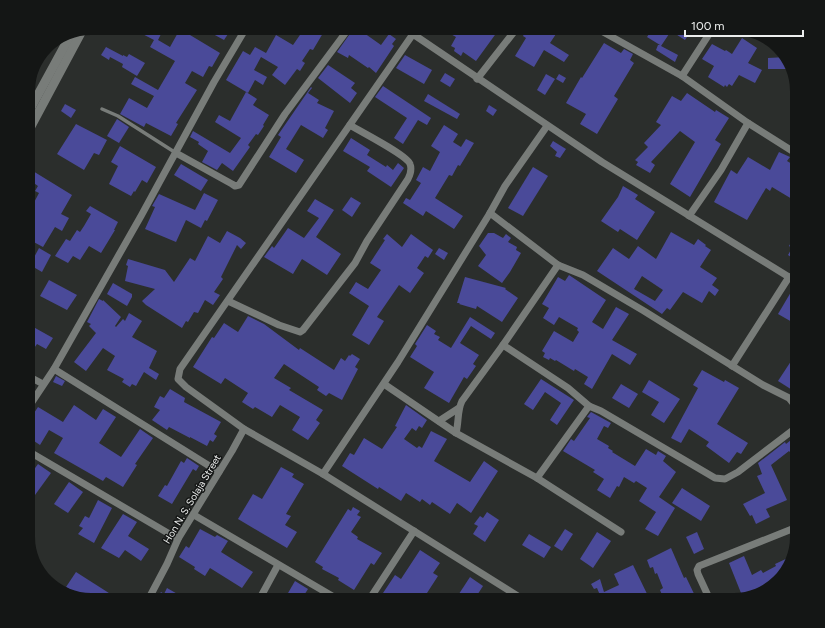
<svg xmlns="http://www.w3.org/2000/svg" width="825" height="628" viewBox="0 0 825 628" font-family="Figtree,sans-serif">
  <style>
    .building { fill: #4a4a99; fill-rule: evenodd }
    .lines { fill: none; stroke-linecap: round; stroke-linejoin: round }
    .service { stroke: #787c79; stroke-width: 3.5 }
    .minor { stroke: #787c79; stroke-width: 7 }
    .secondary { stroke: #787c79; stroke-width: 9 }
    .labels { text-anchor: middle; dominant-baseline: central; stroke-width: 3; stroke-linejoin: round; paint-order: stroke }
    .street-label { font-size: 10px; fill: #eceeed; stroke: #141615 }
  </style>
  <rect width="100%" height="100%" fill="#2b2e2c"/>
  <g class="building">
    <path d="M131,28H164L158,40L170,47L180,29L220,53L212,67L209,66L203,77L192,71L185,83L197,90L176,123L178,124L171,136L146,123L144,127L120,114L129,98L147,108L154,96L131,84L135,77L158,90L175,61L150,47L154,40Z"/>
    <path d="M202,28H225L230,31L224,40Z"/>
    <path d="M293,28H326L313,50L310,49L302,61L305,63L300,71L297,69L285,85L272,75L278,67L261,57L254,70L267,77L263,85L255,80L248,93L226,80L243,51L250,55L255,47L266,53L276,35L293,45L302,32Z"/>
    <path d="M354,28H367L364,33L381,45L389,34L396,39L392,44L394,46L376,73L369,67L368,68L349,55L348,58L337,52Z"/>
    <path d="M440,28H500L476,61L463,52L461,56L454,51L455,48L451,46L456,37Z"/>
    <path d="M527,28H560L550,43L569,55L564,62L544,50L534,67L515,56L526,38L523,36Z"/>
    <path d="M653,28H693L685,40L671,31L661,46L678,55L675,62L656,50L658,45H660L647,37Z"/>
    <path d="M742,38L757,48L748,63L762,70L755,83L739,75L732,86L729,84L727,87L725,85L724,87L708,77L714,66L702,59L712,44L725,51L726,50L732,54Z"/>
    <path d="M604,43L621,53L624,49L633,54L630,60L634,63L614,96L618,99L597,134L580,124L586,114L566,103L581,77L582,78Z"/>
    <path d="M106,47L123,56V55L127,57L129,54L145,63L137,76L122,67L123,64L110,57L109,60L101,55Z"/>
    <path d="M405,55L432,70L424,84L396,68Z"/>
    <path d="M768,58L786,57V69H768Z"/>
    <path d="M328,65L355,83L351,88L357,93L350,103L318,78Z"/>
    <path d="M445,73L455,79L450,87L440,81Z"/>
    <path d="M546,74L555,79L545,95L537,90Z"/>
    <path d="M559,74L566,78L563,83L556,79Z"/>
    <path d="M383,86L431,118L427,125L418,120L403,144L394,138L407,118L375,97Z"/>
    <path d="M311,87L312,88L308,93L319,100L317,103L334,111L325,128L328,130L323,138L301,125L286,149L304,160L296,173L269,157L281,137L278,135Z"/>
    <path d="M246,92L257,99L253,105L269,115L263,125L264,126L258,135L256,134L248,145L250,147L233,171L222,163L217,170L202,162L208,151L198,144L199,142L190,137L193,131L230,153L241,138L215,122L219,115L230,121Z"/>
    <path d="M687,93L715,112L716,110L729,118L715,140L721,144L690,197L670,184L695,142L680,131L651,162L655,165L650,173L636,165L638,162L635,160L648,147L644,143L661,125L656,122L672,96L681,101Z"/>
    <path d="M428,94L460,114L457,119L424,101Z"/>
    <path d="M65,104L76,110L71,118L61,111Z"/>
    <path d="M489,105L497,110L493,116L486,111Z"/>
    <path d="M117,119L129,127L119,143L107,136Z"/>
    <path d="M76,124L107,140L99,155L94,153L84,170L57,154Z"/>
    <path d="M444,125L458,134L453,142L461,147L466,139L474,143L460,166L458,165L452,176L449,175L435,198L463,216L454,229L426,211L423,216L403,203L406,198L410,200L421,183L416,180L423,167L430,171L440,152L431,146Z"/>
    <path d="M351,138L370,150L367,155L386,167L387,165L393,170L398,163L404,168L391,187L367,171L370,167L343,151Z"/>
    <path d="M553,141L566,149L560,158L555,156L557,152L550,146Z"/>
    <path d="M120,146L156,167L147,183L142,180L135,192L134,191L131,196L109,184L118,166L111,162Z"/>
    <path d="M779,152L790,157L787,161L797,167V202L772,187L770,191L766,188L747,220L714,202L731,170L737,174L748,157L770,170Z"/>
    <path d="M181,164L208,180L201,191L174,175Z"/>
    <path d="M533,167L548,176L523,216L508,208Z"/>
    <path d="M28,168L72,195L61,214L69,218L62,231L55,227L43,247L28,239V224L33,215L29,212L39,193L35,191L38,186L28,179Z"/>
    <path d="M623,186L638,195L635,199L655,212L637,240L620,229L618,232L601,221L618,197Z"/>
    <path d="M204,193L218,200L207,221L205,220L201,228L186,220L176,242L145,229L155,207L152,206L159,194L195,210Z"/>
    <path d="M351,197L361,203L352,217L342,210Z"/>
    <path d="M315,199L334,210L316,237L341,254L327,275L302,259L293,274L264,257L272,246L274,248L288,228L304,238L319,218L307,211Z"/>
    <path d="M90,206L118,222L114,230H115L101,253L89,246L80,260L73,256L68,263L55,256L66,239L70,241L77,230L80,232L84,226L91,214L86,211Z"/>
    <path d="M227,231L240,238L246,243L241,249L237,245L221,277L223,279L214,292L220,295L213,305L205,300L198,313L194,312L188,322L186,321L182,328L146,305L142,301L155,289L125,281L128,266L126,265L128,259L165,270L174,282L190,258L195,261L208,236L220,243Z"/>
    <path d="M671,232L694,245L698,239L706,245L705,246L711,250L700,267L717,278L712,285L719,290L715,296L709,291L702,303L683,292L670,310L667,308L662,314L597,271L613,248L629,259L638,246L656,259ZM642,276L663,290L655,301L634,289Z"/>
    <path d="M797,232V254L794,259L788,255L792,248L789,246Z"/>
    <path d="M488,233H494L503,238L506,234L511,238L508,242L517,247L516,250L521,253L510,272L502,283L478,266L486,255L479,246Z"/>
    <path d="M387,234L402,247L411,234L433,250L428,258L425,256L417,268L424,273L410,293L399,285L377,317L384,321L369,345L352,335L369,306L349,293L356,282L368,289L381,270L370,263L385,240L383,239Z"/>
    <path d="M39,248L51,255L42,272L30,265Z"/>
    <path d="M439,248L448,253L444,260L435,254Z"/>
    <path d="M569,275L606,300L592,322L603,329L616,307L629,314L612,340L637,354L630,365L612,354L592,389L584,384L588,377L575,369L574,371L556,360L555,361L550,358L549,360L543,357L545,353L542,351L554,331L573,342L579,332L577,330L578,328L559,317L554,325L543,318L549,308L542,304L558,277L565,281Z"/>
    <path d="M465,277L506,288L505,289L518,298L502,322L477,306L476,309L459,304L460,303H457Z"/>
    <path d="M49,280L77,295L67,310L40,296Z"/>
    <path d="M113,283L132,294V297L127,306L107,294Z"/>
    <path d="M791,292L797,296V313L792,322L778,314Z"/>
    <path d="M99,299L103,301V300L121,317L115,326L116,327L123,319L125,321L129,313L142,321L132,337L157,351L149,368L159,374L156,380L144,372L136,386L132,384L130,387L122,382L124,379L107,370L115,356L103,348L86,371L74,362L96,333L89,326L91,324L87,322Z"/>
    <path d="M248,316L264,324L299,350L300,348L334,370L341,358L345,361L349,355L350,356L352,354L360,359L355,367L358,369L342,400L329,393L326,396L317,390L319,387L284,364L274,378L291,388L289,390L323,410L316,420L320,423L308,440L292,430L300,417L280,405L272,417L255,407L253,409L242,402L248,393L225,378L221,384L193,367L212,337L214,338L224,323L238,332Z"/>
    <path d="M470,317L495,333L491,339L471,326L460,343L479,355L473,364L476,366L467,379L464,377L449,403L424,388L434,372L410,357L417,346L415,344L427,325L436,331L434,334L440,337L438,340L451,348Z"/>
    <path d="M28,324L53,338L46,349L37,344L28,357Z"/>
    <path d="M797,352V393L778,381Z"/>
    <path d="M702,370L724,382L725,380L739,388L717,424L748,443L741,454L737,452L729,463L706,446L709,442L689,429L681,443L671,438L698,388L693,385Z"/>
    <path d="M56,376L65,381L62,386L53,382Z"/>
    <path d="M541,379L574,400L557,425L550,420L561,403L545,392L533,410L524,404Z"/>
    <path d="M649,380L680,399L664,423L651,415L659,402L642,392Z"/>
    <path d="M621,384L638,394L629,408L612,398Z"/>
    <path d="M170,389L185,398L184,402L221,422L214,434L217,436L213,442L210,440L207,446L190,437V438L169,427L167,430L152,420L160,410L154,407L160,396L164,398Z"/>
    <path d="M74,405L96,420L103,409L116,417L99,443L121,457L140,429L153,438L135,464L137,465L123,487L106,477L103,481L54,453L63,438L49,430L40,445L28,437V422L38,407L63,422Z"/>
    <path d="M406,405L427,420L422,428L419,426L416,431L412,428L404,439L417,448L419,446L422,448L431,431L447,439L434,461L470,482L484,461L498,471L471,513L457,503L450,514L432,502L430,505L422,499L420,502L406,493L401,501L379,487L378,489L342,466L350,453L354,455L364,438L382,449L397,427L395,426Z"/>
    <path d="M591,412L611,423L608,428L604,426L597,439L609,446L608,448L613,451L612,452L635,466L646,449L656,455L658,451L666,456L663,461L676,472L659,497L675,508L658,536L645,529L656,512L639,501L647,488L636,481L634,483L624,477L619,487L617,486L610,498L597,490L604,479L593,472L595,470L563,451L571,439L574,441L590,418L587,417Z"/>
    <path d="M791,440L797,446V460L789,451L771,465L787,500L766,509L770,517L756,524L752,515L750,516L743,504L765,493L757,476L762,474L758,463L785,442L786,444Z"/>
    <path d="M187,458L199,466L196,471L193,469L172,504L158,496L165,485L167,486L181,461L184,463Z"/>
    <path d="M38,464L51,473L35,495L28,490V478Z"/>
    <path d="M281,467L294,474L292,477L304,484L286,514L291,516L285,525L297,532L287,548L238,519L253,494L262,499Z"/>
    <path d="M69,482L83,492L68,513L54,504Z"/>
    <path d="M682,488L710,506L701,521L672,503Z"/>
    <path d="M98,500L112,508L94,543L78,534L83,528L79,526L85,516L89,518Z"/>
    <path d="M353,507L360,511L357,515L361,517L351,532L358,537L357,539L382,553L374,565L371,563L354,590L338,580L339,578L322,569L323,567L315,562L348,509L351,511Z"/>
    <path d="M487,512L499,520L485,542L473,534L478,526L474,524L480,516L483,518Z"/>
    <path d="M123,514L137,522L128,536L149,549L141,561L125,550L119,558L101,548Z"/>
    <path d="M200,529L215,537L217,535L228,541L221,552L253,572L242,588L210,568L205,576L194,569L195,567L179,557L186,546L189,548Z"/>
    <path d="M565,529L573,534L562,551L554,546Z"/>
    <path d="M597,532L611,541L593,568L580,559Z"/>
    <path d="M697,532L704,549L694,554L686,537Z"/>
    <path d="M529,534L551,547L544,558L522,545Z"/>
    <path d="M671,548L684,578L686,577L697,600H664L660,590L663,588L657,573L655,574L653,567L650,568L647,560Z"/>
    <path d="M420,550L440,563L433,573L438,576L427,593L438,600H387L381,596L395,575L401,579Z"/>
    <path d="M744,556L752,575L761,570L763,573L776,566L775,564L790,557L784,576L762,593L743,598L729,563Z"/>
    <path d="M633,565L650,600H602L597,588L594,589L591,584L600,579L604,592L619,585L614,574Z"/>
    <path d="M76,572L112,595L108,600H91L83,597L66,587Z"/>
    <path d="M470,577L483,586L474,600H455Z"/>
    <path d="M295,581L308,589L301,600H284Z"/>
    <path d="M167,588L188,600H156L161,592L164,594Z"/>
  </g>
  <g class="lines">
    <path class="service" d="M102,109L118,116L176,153"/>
    <g class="minor">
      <path d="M404,28L602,162L797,282"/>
      <path d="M596,28L682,76L748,123L797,154"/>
      <path d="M413,34L180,369L178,379L186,387L244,429L323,474L524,600"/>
      <path d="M682,76L713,28"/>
      <path d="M477,79L517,28"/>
      <path d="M176,153L232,184L235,186L239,185L285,114L349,28"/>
      <path d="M490,213L558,265L583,275L644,311L763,385L789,398L797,408"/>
      <path d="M689,216L721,170L748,123"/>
      <path d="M228,301L279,325L300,332L303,330L355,263L367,241L408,179C410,175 412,169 410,164C407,155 361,132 350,125"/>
      <path d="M503,345L568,388L589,406"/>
      <path d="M732,366L789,277"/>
      <path d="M54,369L219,472"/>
      <path d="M28,376L43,384"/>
      <path d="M384,384L456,433L537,478L621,532"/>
      <path d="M28,408L54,369L141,216L214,82L246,28"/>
      <path d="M439,421L459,408"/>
      <path d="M456,433C459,422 457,411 462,401L503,345L558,265"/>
      <path d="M28,451L178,539"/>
      <path d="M323,474L398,362L490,213L505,186L547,126"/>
      <path d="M537,478L589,406L601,411L715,478L725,479L738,472L797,427"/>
      <path d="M194,515L339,600"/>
      <path d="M595,598L596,600"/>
      <path d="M148,600L167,564L178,539L232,451L244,429"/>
      <path d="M259,600L278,565"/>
      <path d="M369,600L414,531"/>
      <path d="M710,600L698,574L697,570L699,566L797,527"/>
    </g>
    <g class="secondary">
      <path d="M28,113L70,36"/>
      <path d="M28,132L82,31"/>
    </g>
  </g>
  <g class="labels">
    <g class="street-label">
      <text transform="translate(192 499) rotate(-59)">Hon N. S. Solaja Street</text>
    </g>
  </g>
  <path d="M0 0H825V628H0ZM91 35H734A56 56 0 0 1 790 91V537A56 56 0 0 1 734 593H91A56 56 0 0 1 35 537V91A56 56 0 0 1 91 35Z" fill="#141615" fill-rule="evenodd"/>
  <path d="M685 30v6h118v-6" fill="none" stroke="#eceeed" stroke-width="2"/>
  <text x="691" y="30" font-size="12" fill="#eceeed" stroke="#141615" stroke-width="3" paint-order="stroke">100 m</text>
</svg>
